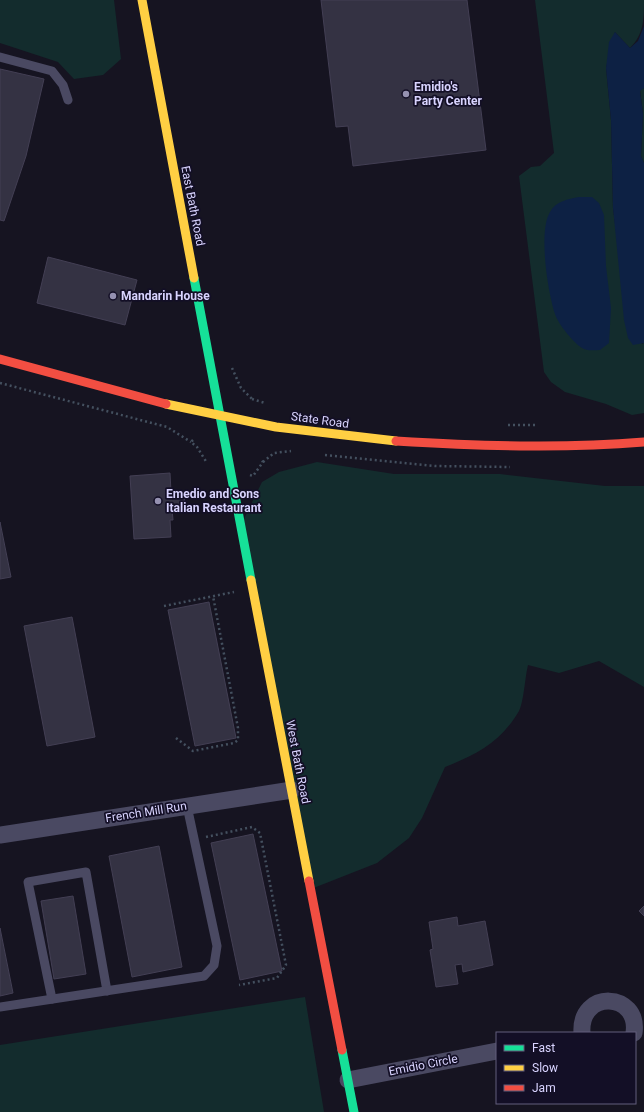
<svg xmlns="http://www.w3.org/2000/svg" width="644" height="1112" viewBox="0 0 644 1112" font-family="Roboto,sans-serif">
  <style>
    .green { fill: #132c2d }
    .water { fill: #0d2144 }
    .building { fill: #343243; stroke: #433f54 }
    .lines { fill: none; stroke-linecap: round; stroke-linejoin: round }
    .path { stroke: #44505f; stroke-width: 2.5; stroke-dasharray: 2 3; stroke-linecap: butt }
    .lane { stroke: #4a4962; stroke-width: 9 }
    .street { stroke: #4a4962; stroke-width: 17 }
    .fast { stroke: #16e098; stroke-width: 9 }
    .slow { stroke: #ffcf43; stroke-width: 9 }
    .jam { stroke: #f24e42; stroke-width: 9 }
    .poi-dot { fill: #9591b1; stroke: #130f26; stroke-width: 1.5 }
    .labels { text-anchor: middle; dominant-baseline: central; stroke-width: 3.5; stroke-linejoin: round; paint-order: stroke }
    .poi-label { font-size: 12px; font-weight: bold; fill: #d9d4ff; stroke: #130f26; text-anchor: start }
    .street-label { font-size: 12px; fill: #d9d4ff; stroke: #130f26 }
  </style>
  <rect width="100%" height="100%" fill="#161421"/>
  <g class="green">
    <path d="M0,0H114L121,59L103,75L74,79L58,62L0,43Z"/>
    <path d="M535,0H644C644,19 644,34 630,48L615,32L606,68L611,120L613,208L617,239L642,344L644,343V413L632,415L606,404L565,392L551,382L544,372L519,176L531,167L540,166L554,153Z"/>
    <path d="M644,88V163L641,156L643,114L640,90Z"/>
    <path d="M317,462L394,474H500L605,486H644V687L599,661L559,673L528,665C525,677 524,701 519,711C501,742 476,755 445,767L422,818L409,838L377,863L311,889L240,527L262,482L279,472Z"/>
    <path d="M305,997L324,1112H0V1045Z"/>
  </g>
  <g class="water">
    <path d="M644,26V88L640,91L643,114L641,156L644,163V343L633,345L628,338L624,320L613,208L611,120L606,68L609,42L615,32L630,48L638,41Z"/>
    <path d="M579,197H592L599,203L604,215L606,266L611,308L609,343L600,350C595,350 588,351 584,349C575,345 558,324 555,314C548,293 538,231 550,212C556,201 568,199 579,197Z"/>
  </g>
  <g class="building">
    <path d="M321,0H467L486,150L353,166L348,126L336,127Z"/>
    <path d="M0,69L44,79L26,156L4,221L0,220Z"/>
    <path d="M48,257L137,280L125,325L37,303Z"/>
    <path d="M170,473L171,492H184L185,509H172L173,520H170L171,537L134,539L130,476Z"/>
    <path d="M0,522L11,577L0,579Z"/>
    <path d="M209,602L236,738L195,746L168,610Z"/>
    <path d="M72,617L95,737L47,746L24,626Z"/>
    <path d="M253,834L282,971L240,980L211,843Z"/>
    <path d="M159,846L182,967L132,977L109,856Z"/>
    <path d="M73,896L86,974L54,979L41,901Z"/>
    <path d="M644,906V916L639,911Z"/>
    <path d="M457,917L458,926L485,921L493,965L463,972L462,964L455,965L458,984L436,987L430,950L433,949L429,922Z"/>
    <path d="M0,928L13,993L0,996Z"/>
  </g>
  <g class="lines">
    <g class="path">
      <path d="M232,368L241,388L252,399"/>
      <path d="M0,383L167,427L191,442"/>
      <path d="M252,399L265,403"/>
      <path d="M508,425H535"/>
      <path d="M193,440L191,442L197,447L207,463"/>
      <path d="M325,455L435,466L510,467"/>
      <path d="M263,462L274,453L291,451"/>
      <path d="M250,475L253,476L263,462L261,459"/>
      <path d="M164,606L234,592"/>
      <path d="M176,738L193,751L234,743L238,740V728L213,596"/>
      <path d="M206,837L252,827L260,833L286,965L277,978L239,985"/>
    </g>
    <g class="lane">
      <path d="M0,57L52,71L63,85L68,100"/>
      <path d="M52,999L28,882L86,872L107,991"/>
      <path d="M0,1007L204,976L214,965L217,946L187,806"/>
    </g>
    <g class="street">
      <path d="M0,835L292,790"/>
      <path d="M582,1033C579,989 640,992 634,1033"/>
      <path d="M348,1080L497,1051"/>
    </g>
    <g class="fast">
      <path d="M194,278L251,580"/>
      <path d="M342,1050L354,1112"/>
    </g>
    <g class="slow">
      <path d="M142,0L194,278"/>
      <path d="M166,404L276,427L396,441"/>
      <path d="M251,580L309,881"/>
    </g>
    <g class="jam">
      <path d="M0,359L166,404"/>
      <path d="M396,441C479,446 561,449 644,442"/>
      <path d="M309,881L342,1050"/>
    </g>
  </g>
  <g class="poi-dot">
    <circle cx="406" cy="94" r="4"/>
    <circle cx="113" cy="296" r="4"/>
    <circle cx="158" cy="501" r="4"/>
  </g>
  <g class="labels">
    <g class="poi-label">
      <text x="414" y="87">Emidio's<tspan x="414" dy="14">Party Center</tspan></text>
      <text x="121" y="296">Mandarin House</text>
      <text x="166" y="494">Emedio and Sons<tspan x="166" dy="14">Italian Restaurant</tspan></text>
    </g>
    <g class="street-label">
      <text transform="translate(193 206) rotate(79)">East Bath Road</text>
      <text transform="translate(320 420) rotate(8)">State Road</text>
      <text transform="translate(298 762) rotate(79)">West Bath Road</text>
      <text transform="translate(146 812) rotate(-9)">French Mill Run</text>
      <text transform="translate(423 1065) rotate(-11)">Emidio Circle</text>
    </g>
  </g>
  <rect x="496" y="1032" width="140" height="72" fill="#130f26" stroke="#625e7d"/>
  <rect x="504" y="1045" width="20" height="6" fill="#16e098" stroke="#625e7d"/>
  <text x="532" y="1052" font-size="12" fill="#d9d4ff">Fast</text>
  <rect x="504" y="1065" width="20" height="6" fill="#ffcf43" stroke="#625e7d"/>
  <text x="532" y="1072" font-size="12" fill="#d9d4ff">Slow</text>
  <rect x="504" y="1085" width="20" height="6" fill="#f24e42" stroke="#625e7d"/>
  <text x="532" y="1092" font-size="12" fill="#d9d4ff">Jam</text>
</svg>
